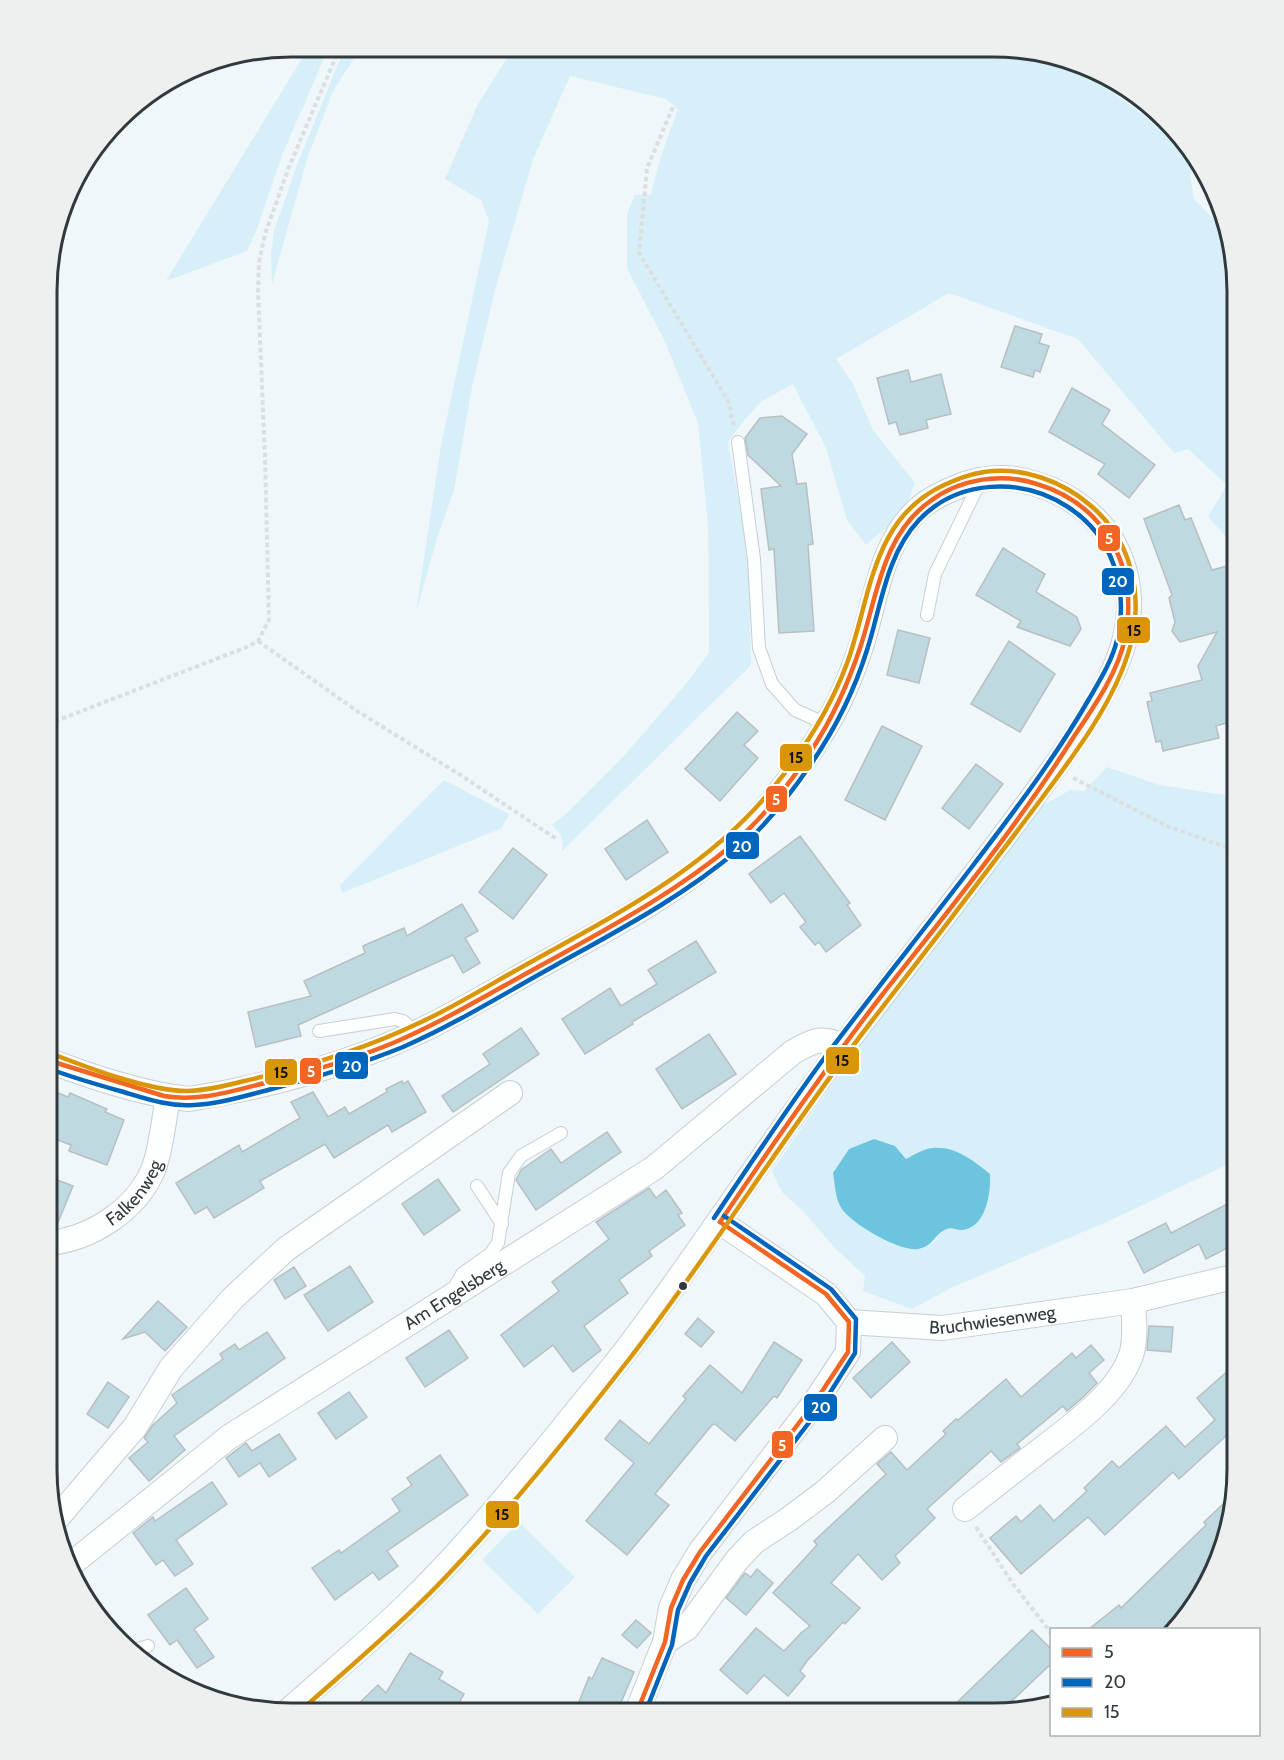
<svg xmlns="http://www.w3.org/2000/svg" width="1284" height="1760" viewBox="0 0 1284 1760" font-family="Cabin,sans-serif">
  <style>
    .green { fill: #d6eff8; fill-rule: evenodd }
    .water { fill: #6dc4df }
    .building { fill: #bfd9e1; stroke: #b7bfc2; stroke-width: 1.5 }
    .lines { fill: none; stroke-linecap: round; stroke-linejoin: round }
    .service-casing { stroke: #c7cfd2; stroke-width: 14 }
    .minor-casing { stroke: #c7cfd2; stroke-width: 26 }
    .path { stroke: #dcdfe0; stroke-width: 4; stroke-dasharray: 4.5 3; stroke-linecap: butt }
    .service { stroke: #fdfefe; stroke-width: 12 }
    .minor { stroke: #fdfefe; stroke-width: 24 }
    .bus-1-casing { stroke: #fff; stroke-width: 9 }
    .bus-2-casing { stroke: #fff; stroke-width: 9 }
    .bus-3-casing { stroke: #fff; stroke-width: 9 }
    .bus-1 { stroke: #f26522; stroke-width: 4.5 }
    .bus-2 { stroke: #0065bd; stroke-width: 4.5 }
    .bus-3 { stroke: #d99609; stroke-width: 4.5 }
    .bus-dot { fill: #30393d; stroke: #fff; stroke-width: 2 }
    .labels { text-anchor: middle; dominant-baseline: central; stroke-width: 5; stroke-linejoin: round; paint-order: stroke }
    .street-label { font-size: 18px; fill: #30393d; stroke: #fff }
    .rim { fill: none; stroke: #30393d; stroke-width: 3 }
    .line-badge { stroke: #fff; stroke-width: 2 }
    .badge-label { font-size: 16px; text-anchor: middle; font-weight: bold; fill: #fff }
    .pale-badge-label { font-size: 16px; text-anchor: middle; font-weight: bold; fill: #111 }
  </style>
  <rect width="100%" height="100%" fill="#eff7fa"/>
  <g class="green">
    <path d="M309,47H329L282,155L257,229L247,251L166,281Z"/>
    <path d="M345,47H361L333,91L307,159L272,284L271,255L274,231L297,165Z"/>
    <path d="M504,47L1025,49L1084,64L1100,83L1147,118L1157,115L1195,161L1190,175L1194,199L1222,227L1237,291V548L1208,517L1227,485L1188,449L1174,453L1078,339L949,293L836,359L852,382L873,430L915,483L904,512L866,545L847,520L826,448L793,384L762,401L745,419L728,442L749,556L751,665L562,851C564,838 561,834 552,825L566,814L624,756L685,685L709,653L708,526L698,423L665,342L627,268V214L635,195L651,194L661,156L678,109L666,99L570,76L533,159L495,290L472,387L454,490L438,535L416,612L441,445L489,221L481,200L445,179L478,104L512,50Z"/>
    <path d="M1107,767L1159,785L1231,796L1225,773L1237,769V1160L1111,1220L953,1287L912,1309L863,1291L865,1276L834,1247L804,1212L782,1192L772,1171L851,1057L1043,805L1070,790L1084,791ZM895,1146L906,1159L932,1147L961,1230C944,1226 942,1231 932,1244Z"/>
    <path d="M444,780L509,814L502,828L342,893L340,885Z"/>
    <path d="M519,1522L575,1577L538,1614L482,1560Z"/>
  </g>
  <path class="water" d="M874,1139L895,1146L906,1159C914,1155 925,1148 933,1148C955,1146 974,1161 990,1174C991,1193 986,1229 961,1230C955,1230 952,1227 947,1229C935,1233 934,1246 918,1249C900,1252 852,1224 842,1209C835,1199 835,1184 833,1173L849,1149Z"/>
  <g class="building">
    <path d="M1015,326L1042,334L1039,343L1049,346L1040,372L1035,370L1033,377L1001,367Z"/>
    <path d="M908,370L911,382L941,374L951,414L926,420L928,428L900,435L896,422L889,424L877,378Z"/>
    <path d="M1072,388L1110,410L1102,424L1155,465L1129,498L1098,474L1105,464L1049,432Z"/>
    <path d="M782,416L807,434L792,454L797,484L806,483L813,544L808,545L814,631L779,633L774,549L769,550L761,489L781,486L748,455L745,438L760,418Z"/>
    <path d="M1179,505L1185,520L1191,518L1212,570L1227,566L1235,599L1237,594V720L1216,726L1219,738L1163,751L1161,741L1156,742L1147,702L1152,701L1150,693L1202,680L1198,666L1217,632L1180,642L1172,631L1175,622L1169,598L1172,595L1144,519Z"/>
    <path d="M1003,548L1045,574L1036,592L1077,617L1081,629L1070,646L1017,627L1021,621L976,595Z"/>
    <path d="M898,630L930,638L919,683L887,675Z"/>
    <path d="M1009,641L1055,674L1020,732L971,704Z"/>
    <path d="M737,712L758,731L744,745L758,758L720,801L685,769Z"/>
    <path d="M882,726L922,746L885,820L845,800Z"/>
    <path d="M976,764L1003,784L969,829L942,808Z"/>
    <path d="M647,820L668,852L626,880L605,849Z"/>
    <path d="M800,836L850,903L847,905L861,925L826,952L819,942L815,945L800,927L806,922L784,893L771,903L749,874Z"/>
    <path d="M513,848L547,875L513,919L479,892Z"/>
    <path d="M462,904L478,931L465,938L480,963L463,973L453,955L298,1025L301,1036L256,1047L248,1012L311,996L304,981L365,953L363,946L404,928L407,936Z"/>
    <path d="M696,941L716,972L632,1022L633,1024L585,1054L562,1019L610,988L621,1006L657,984L648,970Z"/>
    <path d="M521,1028L539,1054L453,1112L442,1096L490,1064L483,1054Z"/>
    <path d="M709,1034L736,1074L682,1109L656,1069Z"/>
    <path d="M402,1081L403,1084L408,1081L426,1112L392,1132L388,1125L334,1158L325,1144L260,1181L264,1188L214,1218L207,1207L195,1214L176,1183L239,1145L242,1152L300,1118L291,1102L313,1092L328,1117L345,1107L349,1114L387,1092L386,1089Z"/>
    <path d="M58,1093L68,1097L70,1093L107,1109L105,1112L124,1120L107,1165L69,1151L71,1145L47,1136V1121Z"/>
    <path d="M607,1132L621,1152L536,1210L516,1180L521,1170L551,1149L561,1163Z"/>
    <path d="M47,1176L73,1186L56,1227L47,1229Z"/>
    <path d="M438,1179L460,1210L424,1235L402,1204Z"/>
    <path d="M649,1188L656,1198L666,1190L682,1213L678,1215L685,1225L649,1251L652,1256L619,1280L628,1293L584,1326L601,1350L573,1372L553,1345L524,1367L501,1335L559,1291L552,1282L609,1239L596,1222Z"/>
    <path d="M1237,1199V1243L1206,1259L1199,1244L1144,1273L1128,1242L1166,1223L1171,1233Z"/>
    <path d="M350,1266L373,1302L328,1331L304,1295Z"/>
    <path d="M294,1267L306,1286L285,1299L274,1280Z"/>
    <path d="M158,1301L187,1327L165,1351L145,1332L123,1339Z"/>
    <path d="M698,1318L714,1332L701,1347L685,1334Z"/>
    <path d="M1149,1326L1173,1327L1171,1352L1147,1350Z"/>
    <path d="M449,1330L468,1358L425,1387L406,1358Z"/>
    <path d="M267,1332L285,1358L174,1436L185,1450L149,1481L129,1458L148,1442L144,1438L153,1425L177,1403L172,1395L223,1359L220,1354L235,1344L239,1350Z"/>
    <path d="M774,1342L802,1360L777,1398L774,1396L735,1441L715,1424L712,1425L655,1494L669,1505L627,1555L586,1521L634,1463L605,1439L620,1420L649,1444L686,1399L683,1396L710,1365L742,1393Z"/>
    <path d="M892,1342L910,1362L871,1398L853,1378Z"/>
    <path d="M1091,1345L1104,1360L1089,1373L1097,1383L1082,1398L1067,1411L1063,1406L1017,1444L1020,1448L1001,1462L991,1451L927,1509L935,1518L895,1556L900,1563L882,1580L858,1554L831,1583L860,1608L845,1624L843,1622L807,1661L800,1671L805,1676L788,1696L764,1675L747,1694L720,1670L756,1628L784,1651L801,1633L810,1626L773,1593L817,1545L814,1541L886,1474L877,1464L891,1452L907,1470L946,1434L943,1431L956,1419L958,1420L1006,1379L1021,1397L1072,1353L1076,1358Z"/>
    <path d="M1237,1363V1426L1179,1479L1173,1472L1105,1535L1088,1517L1021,1574L990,1538L1016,1516L1021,1522L1040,1505L1054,1521L1087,1491L1084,1488L1112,1461L1119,1468L1166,1426L1185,1447L1215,1420L1197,1398Z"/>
    <path d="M108,1382L129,1397L108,1428L87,1414Z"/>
    <path d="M349,1392L367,1417L336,1439L318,1413Z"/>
    <path d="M279,1434L296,1459L269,1477L260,1463L239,1477L226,1458L246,1443L252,1451Z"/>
    <path d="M440,1455L468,1495L387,1551L398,1566L379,1580L373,1572L335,1600L312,1568L339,1550L341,1553L400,1511L392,1499L412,1485L407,1478Z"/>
    <path d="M212,1482L227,1504L176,1540L193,1564L175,1576L163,1560L156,1565L133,1533L153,1517L155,1521Z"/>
    <path d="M1236,1492L1224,1548L1201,1595L1166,1629H1089L1119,1605L1121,1608L1206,1525L1204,1522Z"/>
    <path d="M757,1569L773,1583L746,1615L726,1598L745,1573L751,1577Z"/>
    <path d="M186,1588L208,1619L194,1629L214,1657L197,1668L177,1640L170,1645L148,1615Z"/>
    <path d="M636,1620L651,1633L637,1648L622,1635Z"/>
    <path d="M1032,1630L1052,1650V1663L1000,1712L946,1713Z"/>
    <path d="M410,1653L443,1672L439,1679L464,1694L454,1712H350L378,1685L386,1693Z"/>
    <path d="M602,1658L634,1672L617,1712H596L578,1704L589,1677L592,1679Z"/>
  </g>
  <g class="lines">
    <defs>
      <g id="service">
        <path d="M738,442L754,559L759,648L772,684L795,710L826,724"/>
        <path d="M927,615L935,574L981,480"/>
        <path d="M319,1031L395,1019L403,1021L416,1033"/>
        <path d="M477,1186L502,1224"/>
        <path d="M453,1290L462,1274L490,1254L498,1243L509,1173L521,1156L561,1133"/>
        <path d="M131,1651L148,1646"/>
      </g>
      <g id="minor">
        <path d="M47,1060C89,1076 146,1095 189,1099C267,1087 351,1064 422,1030C466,1009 509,982 552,959C635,914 720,869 779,793C804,761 828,728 844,691C851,675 858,657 863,640C877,594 882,539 922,506C932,498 945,492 957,487C983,476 1009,475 1036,484C1107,506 1143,569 1124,642C1110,694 1060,760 1028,804C969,884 908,962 848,1040C774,1137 709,1240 636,1337C612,1370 585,1400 560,1432C511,1491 463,1551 408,1604C369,1642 327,1676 287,1712"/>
        <path id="s1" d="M47,1243C90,1240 136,1210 153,1170C161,1151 164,1118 168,1097"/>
        <path id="s2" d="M849,1322L942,1328L1133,1301L1237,1276"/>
        <path d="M965,1509C988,1491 1011,1473 1034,1455C1067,1429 1120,1394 1132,1352C1136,1336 1134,1317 1133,1301"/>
        <path d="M58,1517L135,1427L171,1368L233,1298L286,1249L510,1093"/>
        <path id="s3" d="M69,1566L229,1437L654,1168L793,1052C813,1041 822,1035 843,1047"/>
        <path d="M665,1642L687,1628L737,1560L754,1542L789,1519L825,1492L885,1438"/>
        <path d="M637,1712L665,1642L671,1608L683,1580L700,1552L815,1402L848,1352L849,1322L826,1294L720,1222"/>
      </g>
    </defs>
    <use href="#service" class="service-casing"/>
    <use href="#minor" class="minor-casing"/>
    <g class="path">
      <path d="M673,107L647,168L639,253L728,401L734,426"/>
      <path d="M258,641L357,711L462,776L558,840"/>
      <path d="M48,724L247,647L258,641L269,620L265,457L258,291L259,262L265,234L289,167L340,47"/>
      <path d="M1073,778L1167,826L1237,851"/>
      <path d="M976,1527L1013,1584L1052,1634"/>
    </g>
    <use href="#service" class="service"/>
    <use href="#minor" class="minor"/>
    <defs>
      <g id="bus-1">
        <path d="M47,1060L164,1096C199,1102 232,1091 265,1083C309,1072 352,1060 393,1043C447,1020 497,989 549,961C612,926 676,892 732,845C763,818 789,785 811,751C832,719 848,684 860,648C877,597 882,536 929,502C959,479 1001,472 1037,484C1106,505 1139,568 1125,638C1118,673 1093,708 1073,738C1016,828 948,911 882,995C825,1069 772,1145 720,1222"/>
        <path d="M637,1712L665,1642L671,1608L683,1580L700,1552L815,1402L848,1352L849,1322L826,1294L720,1222"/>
      </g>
      <g id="bus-2">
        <path d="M47,1068C71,1077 95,1084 120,1091C144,1098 168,1107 194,1105C219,1104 244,1096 268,1090C314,1078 359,1065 403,1047C456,1024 505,993 556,965C619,930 684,896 739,849C766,825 789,796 809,767C834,731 854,692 867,650C881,607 886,555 919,520C958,479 1022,477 1068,507C1113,536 1129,589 1117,640C1112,661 1100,680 1089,699C1055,758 1013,813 971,868C923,931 873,993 825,1057C786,1110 750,1164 714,1218"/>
        <path d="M645,1713L672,1645L678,1610L690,1583L706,1556L821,1407L855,1353L856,1319L831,1289L724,1216"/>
      </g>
      <path id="bus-3" d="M50,1053C86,1067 148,1091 187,1091C210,1091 235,1083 257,1078C312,1065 367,1048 419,1023C458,1005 494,982 531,962C619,913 709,867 773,788C803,751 829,711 846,666C871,600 870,519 944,485C957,479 970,474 984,472C1021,466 1062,481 1090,505C1132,540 1144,596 1130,647C1113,708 1064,768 1027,818C976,886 924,954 871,1022C787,1131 714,1249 630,1358C569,1436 505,1516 436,1587C393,1631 345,1671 299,1712"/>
    </defs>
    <use href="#bus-1" class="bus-1-casing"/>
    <use href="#bus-2" class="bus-2-casing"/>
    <use href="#bus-3" class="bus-3-casing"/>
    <use href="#bus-1" class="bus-1"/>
    <use href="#bus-2" class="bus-2"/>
    <use href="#bus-3" class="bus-3"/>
  </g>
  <circle class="bus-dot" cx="683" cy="1286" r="5"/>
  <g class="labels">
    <g class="street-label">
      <text stroke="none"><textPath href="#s1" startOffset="105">Falkenweg</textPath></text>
      <text stroke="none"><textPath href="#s3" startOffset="472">Am Engelsberg</textPath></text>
      <text stroke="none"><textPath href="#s2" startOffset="144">Bruchwiesenweg</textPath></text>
    </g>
  </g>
  <path d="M0 0H1284V1760H0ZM291 57H993A234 234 0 0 1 1227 291V1469A234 234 0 0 1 993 1703H291A234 234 0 0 1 57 1469V291A234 234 0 0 1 291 57Z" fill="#eeefef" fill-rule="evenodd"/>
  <path class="rim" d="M291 57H993A234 234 0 0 1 1227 291V1469A234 234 0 0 1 993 1703H291A234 234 0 0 1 57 1469V291A234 234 0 0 1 291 57Z"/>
  <g class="line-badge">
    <rect x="1097" y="524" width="24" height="28" rx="6" fill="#f26522"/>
    <rect x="1101" y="567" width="34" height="29" rx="6" fill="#0065bd"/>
    <rect x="1116" y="616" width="35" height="28" rx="6" fill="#d99609"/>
    <rect x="779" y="743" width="34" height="29" rx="6" fill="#d99609"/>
    <rect x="765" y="785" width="23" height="28" rx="6" fill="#f26522"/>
    <rect x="725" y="831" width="35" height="29" rx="6" fill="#0065bd"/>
    <rect x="825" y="1046" width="35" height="29" rx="6" fill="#d99609"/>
    <rect x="334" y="1051" width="35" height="29" rx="6" fill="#0065bd"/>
    <rect x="299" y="1057" width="23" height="28" rx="6" fill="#f26522"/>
    <rect x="264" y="1058" width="34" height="28" rx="6" fill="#d99609"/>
    <rect x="803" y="1393" width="35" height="29" rx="6" fill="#0065bd"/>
    <rect x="771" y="1430" width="23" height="29" rx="6" fill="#f26522"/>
    <rect x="485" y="1500" width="35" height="29" rx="6" fill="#d99609"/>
  </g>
  <g class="badge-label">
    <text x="1109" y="544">5</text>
    <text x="1118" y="587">20</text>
    <text x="776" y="805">5</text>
    <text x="742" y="852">20</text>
    <text x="352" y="1072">20</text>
    <text x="311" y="1077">5</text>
    <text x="821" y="1413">20</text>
    <text x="782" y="1451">5</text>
  </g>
  <g class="pale-badge-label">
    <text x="1134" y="636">15</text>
    <text x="796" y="763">15</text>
    <text x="842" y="1066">15</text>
    <text x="281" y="1078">15</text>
    <text x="502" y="1520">15</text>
  </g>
  <rect x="1050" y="1628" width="210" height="108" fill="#ffffff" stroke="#acb0b1" stroke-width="1.5"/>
  <rect x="1062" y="1648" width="30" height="9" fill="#f26522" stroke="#acb0b1" stroke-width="1.5"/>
  <text x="1104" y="1658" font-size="18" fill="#30393d">5</text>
  <rect x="1062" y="1678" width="30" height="9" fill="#0065bd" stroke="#acb0b1" stroke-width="1.5"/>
  <text x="1104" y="1688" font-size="18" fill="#30393d">20</text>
  <rect x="1062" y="1708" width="30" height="9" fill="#d99609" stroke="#acb0b1" stroke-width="1.5"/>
  <text x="1104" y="1718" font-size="18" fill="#30393d">15</text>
</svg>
